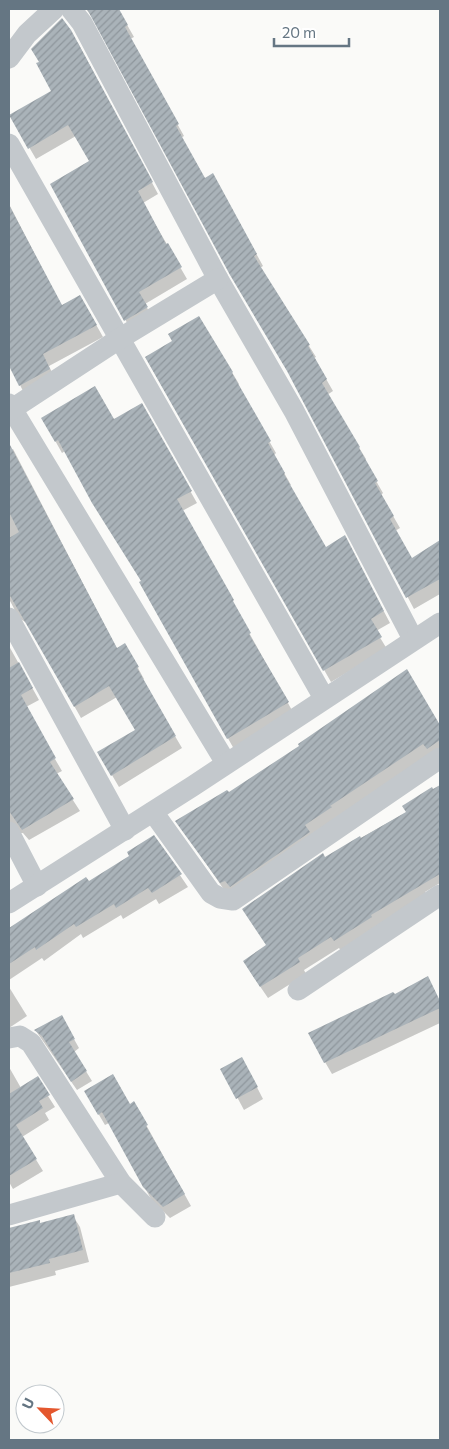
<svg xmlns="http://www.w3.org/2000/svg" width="449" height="1449" viewBox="0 0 449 1449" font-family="Commissioner,sans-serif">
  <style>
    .shadow { fill: #0003 }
    .building { fill: url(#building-hatch) }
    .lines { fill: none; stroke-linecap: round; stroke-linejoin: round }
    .street { stroke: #c3c8cc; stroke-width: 21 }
  </style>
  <defs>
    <pattern id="building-hatch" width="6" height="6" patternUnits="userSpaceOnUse" patternTransform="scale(1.25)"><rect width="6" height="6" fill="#aab3b9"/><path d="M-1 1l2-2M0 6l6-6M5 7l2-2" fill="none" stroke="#8e969c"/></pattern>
  </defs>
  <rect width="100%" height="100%" fill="#fafaf8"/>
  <g class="shadow">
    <path d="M86,9H118L134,37L130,39L184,136L181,138L205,179L219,186L263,266L260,268L316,357L314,358L333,391L327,395L366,459L364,460L383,493L381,495L400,528L395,531L412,560L440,543V594L414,609L289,373L99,26Z"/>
    <path d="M78,43L158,194L143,203L187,279L145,304L153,319L132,332L52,184L90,161L76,136L36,159L11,116L53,91Z"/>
    <path d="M9,204L62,307L80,296L103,337L49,366L56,381L26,397L9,363Z"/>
    <path d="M199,317L239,384L237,385L276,453L274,455L291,485L289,486L325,548L351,549L390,623L376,631L387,649L331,682L146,358L173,342Z"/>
    <path d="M141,404L197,503L182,511L294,714L234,749L140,583L142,582L65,451L62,453L43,419L114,420Z"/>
    <path d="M13,449L117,649L125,644L144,679L142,680L182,748L119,787L99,753L136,730L117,697L81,718L28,624L19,618L9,599V451Z"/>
    <path d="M9,646L39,700L26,707L43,737L9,753Z"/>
    <path d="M407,670L440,727V756L227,894L177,821L229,794L301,746Z"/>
    <path d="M45,742L62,771L56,774L80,811L29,840L23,833L9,834V767Z"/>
    <path d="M440,787V883L425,892L427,897L342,952L339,948L304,970L306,974L268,998L251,973L325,858L407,812Z"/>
    <path d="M154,837L188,887L159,904L156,899L123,919L121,915L83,938L81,934L44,961L42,958L9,980V930L86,879L88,883L131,856Z"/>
    <path d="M9,987L27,1016L9,1028Z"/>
    <path d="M434,990L440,1002V1023L332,1074L325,1062L394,996Z"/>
    <path d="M61,1016L79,1048L74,1052L92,1081L77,1090L36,1031Z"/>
    <path d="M9,1067L21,1088L48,1096L55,1107L45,1113L49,1120L22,1137L43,1171L13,1189L9,1182Z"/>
    <path d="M222,1069L248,1070L263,1099L244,1110Z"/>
    <path d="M85,1091L129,1105L134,1103L191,1206L170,1218L151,1199L109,1123L105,1125Z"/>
    <path d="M73,1216L80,1227L89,1262L55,1271L56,1275L9,1287V1236Z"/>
  </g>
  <g class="building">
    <path d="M87,9H119L128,25L125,27L179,124L176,126L205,178L213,173L257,254L254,256L310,345L308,346L327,379L322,383L360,447L359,448L378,481L375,483L394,516L390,519L412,558L440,540V579L406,598L287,371L230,275Z"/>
    <path d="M62,18L71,30L153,182L138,191L166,244L168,243L182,267L139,292L148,307L124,321L50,184L89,161L68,125L28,149L9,115L51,91L36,63L39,62L31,49Z"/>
    <path d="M9,205L62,305L80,295L97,325L43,354L50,369L19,386L9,366Z"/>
    <path d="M199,316L233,372L232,373L271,441L268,443L285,473L284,474L326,547L345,535L384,611L371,619L382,637L323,671L145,357L172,341L168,334Z"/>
    <path d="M95,386L114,419L142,403L192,491L177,499L234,600L233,601L251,633L249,634L289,702L227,739L139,582L141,581L92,503L58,440L55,442L41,418Z"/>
    <path d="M9,443L117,648L125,643L139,667L137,668L176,736L111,776L97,752L135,730L109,686L74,707L9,594V538L19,532L9,512Z"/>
    <path d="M19,662L33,688L21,695L56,758L50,762L74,799L22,830L9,811V668Z"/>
    <path d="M407,669L440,725V740L427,749L423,744L330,806L332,807L305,825L310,832L230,887L225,881L220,883L175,821L227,790L229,792L299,746L298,744Z"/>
    <path d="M440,785V874L371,915L372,917L334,941L331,937L298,958L300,962L260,987L243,961L266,945L242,909L323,853L325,857L360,836L361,838L406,812L402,806L432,787L433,789Z"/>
    <path d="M154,835L182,874L152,893L148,888L116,908L114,904L76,927L74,924L36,950L35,947L9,964V928L86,877L89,881L129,856L127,852Z"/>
    <path d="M428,976L440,1001V1008L324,1063L308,1033L393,992L395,994Z"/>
    <path d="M62,1015L75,1039L69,1042L87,1071L71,1082L42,1036L34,1030Z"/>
    <path d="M242,1057L258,1087L236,1099L220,1069Z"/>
    <path d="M113,1074L130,1104L134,1101L148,1125L146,1126L185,1194L163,1207L143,1187L102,1112L98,1115L84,1091Z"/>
    <path d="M38,1076L50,1095L39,1101L43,1108L16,1125L37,1159L9,1176V1094Z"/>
    <path d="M74,1214L83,1250L49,1259L50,1263L9,1273V1228L40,1220V1223Z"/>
  </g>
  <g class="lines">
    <g class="street">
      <path d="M71,9L82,23L218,279L294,411L413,639"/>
      <path d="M9,58L27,34L54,9"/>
      <path d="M9,144L324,698"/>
      <path d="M9,404L226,763"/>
      <path d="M9,411L119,339L218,279"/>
      <path d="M9,618L125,830"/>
      <path d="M153,812L211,893L220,898L233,900L440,758"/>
      <path d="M9,832L37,886"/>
      <path d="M9,903L193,786L440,623"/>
      <path d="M298,990L440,895"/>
      <path d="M9,1038L20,1036L31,1043L121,1183L155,1217"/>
      <path d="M9,1215L121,1183"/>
    </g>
  </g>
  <rect width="449" height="1449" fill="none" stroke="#657683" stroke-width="20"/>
  <g transform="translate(40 1409) rotate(295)"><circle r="24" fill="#ffffff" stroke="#c1c8cd"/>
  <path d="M0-4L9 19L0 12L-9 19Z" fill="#e4572e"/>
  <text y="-8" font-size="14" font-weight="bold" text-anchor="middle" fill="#657683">U</text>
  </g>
  <path d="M274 38v8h75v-8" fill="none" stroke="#657683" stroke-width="2.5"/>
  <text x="282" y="38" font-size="15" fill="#657683" stroke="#ffffff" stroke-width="4" paint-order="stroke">20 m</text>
</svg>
